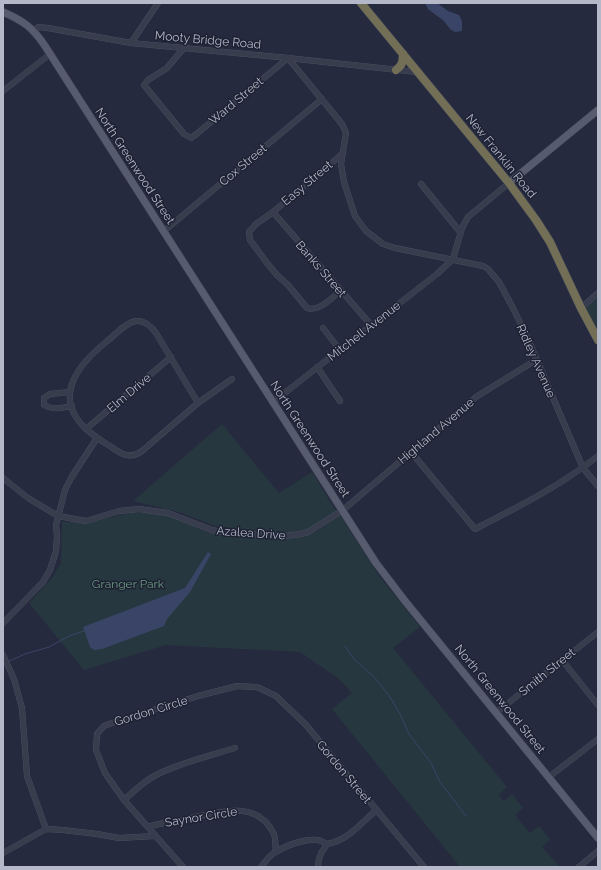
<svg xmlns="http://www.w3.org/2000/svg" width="601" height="870" viewBox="0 0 601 870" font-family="Raleway,sans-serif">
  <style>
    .green { fill: #27373f }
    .water { fill: #3a4466 }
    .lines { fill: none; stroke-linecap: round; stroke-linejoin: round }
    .stream { stroke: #3a4466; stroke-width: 1 }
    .minor-casing { stroke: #535869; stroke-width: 6 }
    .major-casing { stroke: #414657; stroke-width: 8 }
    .highway-casing { stroke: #404556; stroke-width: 9 }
    .minor { stroke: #383d4e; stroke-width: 5.5 }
    .major { stroke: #575b6e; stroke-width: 7 }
    .highway { stroke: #736e56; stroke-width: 8 }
    .labels { text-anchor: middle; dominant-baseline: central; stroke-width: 3; stroke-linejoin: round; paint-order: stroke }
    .street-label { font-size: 12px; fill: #b4b8c9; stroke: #1d2233 }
    .park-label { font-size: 12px; fill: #6c9980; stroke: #1d2233 }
  </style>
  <rect width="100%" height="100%" fill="#252a3e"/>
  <g class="green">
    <path d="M598,298V331L586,308Z"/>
    <path d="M222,424L279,493L312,472L336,511L308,529L291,533H277L215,526L179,512L133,501Z"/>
    <path d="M129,513H148L164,515L177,519L210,533L289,539L306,535L318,530L340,515L379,576L420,627L393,648L507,787L499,795L504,801L512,794L523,808L515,815L530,833L539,826L550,839L542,847L560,867H460L332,709L352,693L339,679L300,652L166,645L84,670L29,603L53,577L61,563L62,522H90Z"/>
  </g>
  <g class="water">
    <path d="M425,3H437L448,11L459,15L462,21V31L455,32L450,29L444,21L428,9Z"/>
    <path d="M208,552L211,554L190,592L167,619L164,626L102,649L94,650L90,647L83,627L185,588Z"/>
  </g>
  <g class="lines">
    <g class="stream">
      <path d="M345,646L353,658L375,678L390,697L400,714L409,734L431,763L440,782L466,816"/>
      <path d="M9,661L25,654L49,647L69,636L84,631"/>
    </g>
    <defs>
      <g id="minor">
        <path d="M33,30L39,27L48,28L131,43L288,58L417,72"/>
        <path d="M131,43L158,3"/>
        <path d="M183,49L167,68L148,80L144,85L184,134L191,138L194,136L288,58L342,124L346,133L341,164L344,182L355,216L366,231L383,244L395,248L483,266L488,269L499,282L512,306L528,339L583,468L598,486"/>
        <path d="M3,91L50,54"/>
        <path d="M421,184L461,233"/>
        <path d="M273,212L371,325"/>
        <path d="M164,231L322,99"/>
        <path d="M340,291C332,298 319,312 307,308L288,285L277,275L267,263L250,240L249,232L256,224L273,212L341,155"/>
        <path d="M581,308L598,293"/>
        <path d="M323,328L340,350"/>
        <path d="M317,367L340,401"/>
        <path d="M70,392L50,394L44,398V405C53,410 62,408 72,406"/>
        <path d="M273,402L437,274L453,259L462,228L468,217L509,183"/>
        <path d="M198,403L156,333C151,326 145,320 136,321C125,323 115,335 106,342C79,364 52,396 85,428C93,435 101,441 110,446C121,454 130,460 142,451L198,403L232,379"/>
        <path d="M86,429L171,357"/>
        <path d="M411,452L475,529C518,507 560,486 598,456"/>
        <path d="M3,478L28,498L58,516L86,521L119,511L139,509L168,513L212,530L221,532L286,536L301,534L308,532L343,510L476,397L536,360"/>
        <path d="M3,623L43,582L50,570L56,551L57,536L56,525L65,490L71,478L97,438"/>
        <path d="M3,655L14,679L22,708L27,776L46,829"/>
        <path d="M562,660L598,705"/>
        <path d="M497,712L598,632"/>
        <path d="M549,777L598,739"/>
        <path d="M124,800C134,791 144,781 156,775C179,763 209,756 235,748"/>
        <path d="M148,827C162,822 177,822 191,818C219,812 258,799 274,834C276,839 275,847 276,852"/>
        <path d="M3,853L46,829L63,830L97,834L119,838L155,836"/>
        <path d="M183,867L124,800L105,773L96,750L97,734L104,726L109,724L198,696L237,686L257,687L276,696L306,725L424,867"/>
        <path d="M261,867C265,862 269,856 274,853C285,846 315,833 326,844C346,842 362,823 376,810"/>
        <path d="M318,867C318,862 319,858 321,853C323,850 325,849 326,844"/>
        <path d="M579,867L598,851"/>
      </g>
      <g id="major">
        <path d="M3,12C24,21 33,28 45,46L376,563L405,601L598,838"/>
        <path d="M509,183L598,110"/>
      </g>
      <g id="highway">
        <path d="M361,3L509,183L536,220L550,242L581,308L598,340"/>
        <path d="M396,70C402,66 403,62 403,54"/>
      </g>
    </defs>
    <use href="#minor" class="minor-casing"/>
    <use href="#major" class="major-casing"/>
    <use href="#highway" class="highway-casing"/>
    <use href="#minor" class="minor"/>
    <use href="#major" class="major"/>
    <use href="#highway" class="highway"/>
  </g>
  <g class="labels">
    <g class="street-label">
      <text transform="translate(208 40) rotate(5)">Mooty Bridge Road</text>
      <text transform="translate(236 101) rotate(-40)">Ward Street</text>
      <text transform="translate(501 156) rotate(51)">New Franklin Road</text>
      <text transform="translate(243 165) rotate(-40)">Cox Street</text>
      <text transform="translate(135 166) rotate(57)">North Greenwood Street</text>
      <text transform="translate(307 183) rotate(-40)">Easy Street</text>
      <text transform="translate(321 269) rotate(49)">Banks Street</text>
      <text transform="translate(364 331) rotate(-38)">Mitchell Avenue</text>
      <text transform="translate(536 361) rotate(66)">Ridley Avenue</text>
      <text transform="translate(129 393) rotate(-40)">Elm Drive</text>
      <text transform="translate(436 431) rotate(-40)">Highland Avenue</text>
      <text transform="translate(310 439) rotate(57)">North Greenwood Street</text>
      <text transform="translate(251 533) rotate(4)">Azalea Drive</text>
      <text transform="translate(547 672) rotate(-39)">Smith Street</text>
      <text transform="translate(500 699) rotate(51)">North Greenwood Street</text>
      <text transform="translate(151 711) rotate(-17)">Gordon Circle</text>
      <text transform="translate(344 772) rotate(50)">Gordon Street</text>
      <text transform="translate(201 817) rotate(-9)">Saynor Circle</text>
    </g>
    <g class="park-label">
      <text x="128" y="584">Granger Park</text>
    </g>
  </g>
  <rect width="601" height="870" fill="none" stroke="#b4b8c9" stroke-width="8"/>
</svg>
